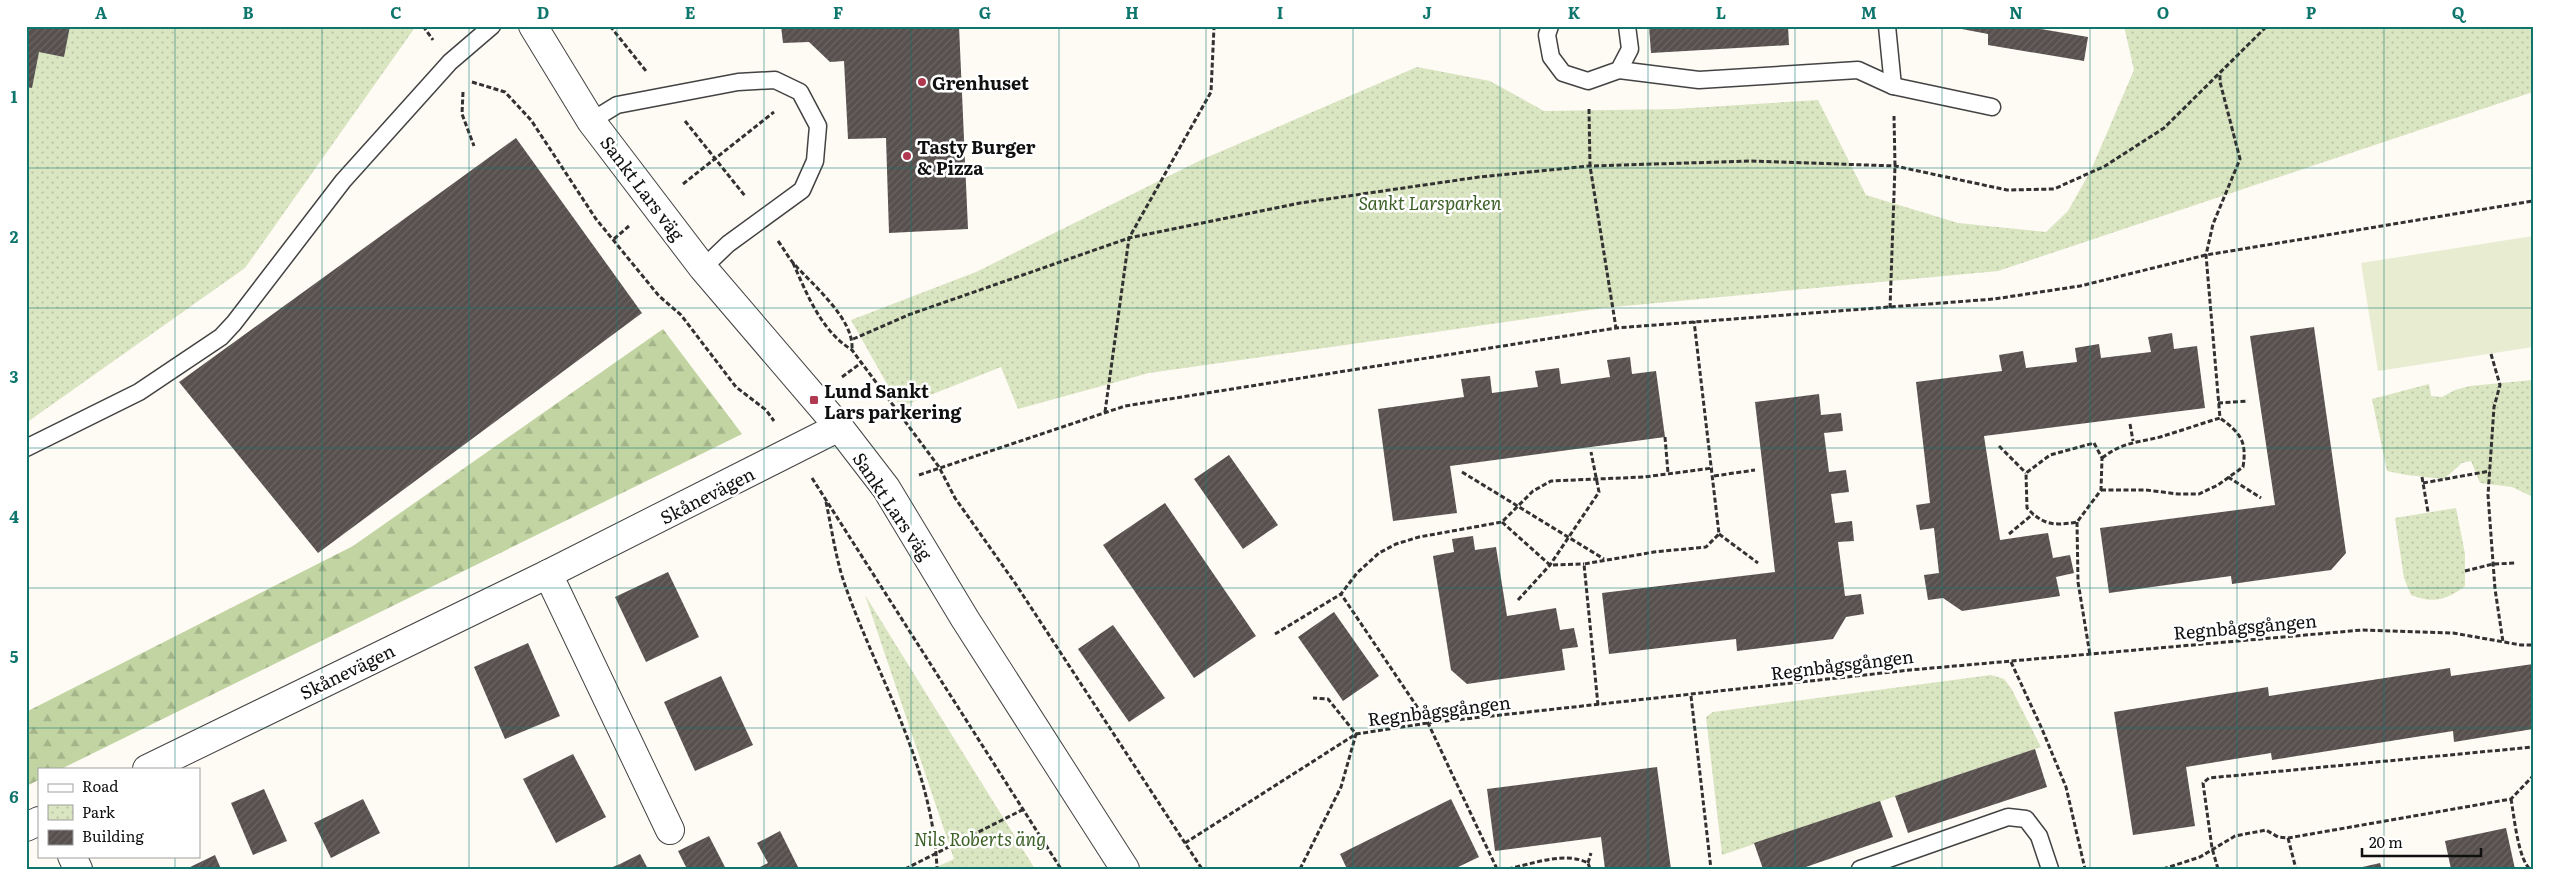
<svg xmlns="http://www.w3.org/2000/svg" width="2559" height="895" viewBox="0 0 2559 895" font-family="Literata,serif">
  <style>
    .forest { fill: url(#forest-firs) }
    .park { fill: url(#park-dots) }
    .pitch { fill: #e8edd2 }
    .building { fill: url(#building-hatch) }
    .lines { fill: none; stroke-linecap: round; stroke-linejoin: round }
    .service-casing { stroke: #434343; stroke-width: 19 }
    .minor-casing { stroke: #434343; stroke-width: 30 }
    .path { stroke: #323232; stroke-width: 3; stroke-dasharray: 5 2.5; stroke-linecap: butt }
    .service { stroke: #fff; stroke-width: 16 }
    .minor { stroke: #fff; stroke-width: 28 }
    .grid { fill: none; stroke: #0f766e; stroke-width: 1; stroke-opacity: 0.55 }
    .poi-dot { fill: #b03851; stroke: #fff; stroke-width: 2 }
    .labels { text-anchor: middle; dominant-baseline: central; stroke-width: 5; stroke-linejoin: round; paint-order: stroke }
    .poi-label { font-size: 18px; font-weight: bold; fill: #101010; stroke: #fff; text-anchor: start }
    .street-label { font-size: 18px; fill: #101010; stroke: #fff }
    .park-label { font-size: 18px; font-style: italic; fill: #3d6127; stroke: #fff }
    .neatline { fill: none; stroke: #0f766e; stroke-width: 2 }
    .grid-label { font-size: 16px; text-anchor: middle; font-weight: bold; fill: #0f766e }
  </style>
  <defs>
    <pattern id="forest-firs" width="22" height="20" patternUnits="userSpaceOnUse" patternTransform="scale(1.25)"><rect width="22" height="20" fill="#c1d4a2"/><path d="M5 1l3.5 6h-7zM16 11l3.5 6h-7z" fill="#a5b58a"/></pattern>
    <pattern id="park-dots" width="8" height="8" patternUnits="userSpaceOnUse" patternTransform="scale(1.25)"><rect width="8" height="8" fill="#dae5c1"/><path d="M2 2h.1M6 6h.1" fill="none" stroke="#bac3a5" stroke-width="1.8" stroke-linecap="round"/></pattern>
    <pattern id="building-hatch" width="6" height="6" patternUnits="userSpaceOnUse" patternTransform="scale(1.25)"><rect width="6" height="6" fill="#57504e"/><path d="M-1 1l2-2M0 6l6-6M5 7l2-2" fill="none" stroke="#6a6563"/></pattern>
  </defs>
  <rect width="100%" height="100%" fill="#fefaf4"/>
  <path class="forest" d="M663,329L742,434L61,769H39V780L26,786V712L353,546Z"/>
  <g class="park">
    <path d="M26,26H416L245,268L26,423Z"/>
    <path d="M2124,26H2533V92L1998,271L1603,308L1149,373L1018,409L1001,367L900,407L851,320L976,272L1201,160L1417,67L1490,81L1544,111L1675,109L1818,100L1866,195L1958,223L2046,232L2068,211L2091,170L2134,70Z"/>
    <path d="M2533,380V497L2512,487L2480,483L2471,461L2462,463L2444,479L2407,475L2387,471L2372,399L2429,384L2431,396L2442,397L2455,390L2470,386Z"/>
    <path d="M2456,508L2465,554V586C2447,600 2432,604 2411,595L2404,578L2395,518Z"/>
    <path d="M865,595L1035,869H932L954,859Z"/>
    <path d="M1991,675L2004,679L2011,688L2041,747L1722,855L1706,717L1713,712Z"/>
  </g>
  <path class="pitch" d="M2533,236V347L2378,371L2361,263Z"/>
  <g class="building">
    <path d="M26,26H70L64,57L39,52L32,88L26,87Z"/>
    <path d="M781,26H959L968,229L889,233L886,138L848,139L844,61L830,62L809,42L783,43Z"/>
    <path d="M1649,26H1788L1789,45L1651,53Z"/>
    <path d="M1946,26H2023L2088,37L2084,61L1988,45V34Z"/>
    <path d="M516,138L642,313L318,553L179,382Z"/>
    <path d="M2314,327L2346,553L2331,570L2232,584L2231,576L2109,593L2100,528L2275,505L2250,336Z"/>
    <path d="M2172,333L2174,349L2197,346L2205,408L1984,436L2000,540L2048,533L2053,558L2070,555L2074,573L2056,577L2060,596L1962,611L1943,598L1928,600L1924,575L1939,573L1934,528L1920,530L1916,505L1930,503L1916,382L2002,371L1999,355L2023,351L2026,368L2077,362L2075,348L2099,344L2101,358L2151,352L2148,337Z"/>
    <path d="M1630,357L1632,374L1656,371L1665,437L1450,466L1457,513L1393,521L1378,409L1464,397L1461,379L1490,376L1492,393L1538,387L1535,371L1559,368L1561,384L1610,377L1607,360Z"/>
    <path d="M1819,394L1821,415L1841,413L1843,431L1824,433L1829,472L1846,470L1849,492L1831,494L1835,523L1852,521L1854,541L1838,542L1845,596L1861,594L1864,614L1846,617L1833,639L1737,651L1736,639L1609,654L1602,593L1775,572L1755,402Z"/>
    <path d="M1229,455L1278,525L1243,549L1194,479Z"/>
    <path d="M1165,503L1256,636L1194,678L1103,545Z"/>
    <path d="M1473,536L1475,550L1496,547L1507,616L1556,608L1560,630L1574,628L1578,647L1562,649L1565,670L1467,684L1451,670L1433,556L1454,552L1452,539Z"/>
    <path d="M668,572L699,637L646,662L615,597Z"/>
    <path d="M1334,612L1379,676L1343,701L1298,637Z"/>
    <path d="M1113,625L1165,698L1129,722L1078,649Z"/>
    <path d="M528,643L560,716L505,739L474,667Z"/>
    <path d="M2533,664V729L2454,742L2453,731L2272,760L2271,753L2186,767L2195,826L2133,835L2114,712L2268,687L2269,696L2450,668L2451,676Z"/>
    <path d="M721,676L753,745L695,771L664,702Z"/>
    <path d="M2035,749L2047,787L1908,833L1895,796Z"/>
    <path d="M573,754L606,817L556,843L523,779Z"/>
    <path d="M1657,767L1671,869H1605L1601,837L1495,851L1487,789Z"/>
    <path d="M264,789L287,841L253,855L231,803Z"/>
    <path d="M363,799L380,833L331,858L314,823Z"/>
    <path d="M1451,799L1479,857L1454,869H1347L1340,854Z"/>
    <path d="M1880,801L1893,837L1800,869H1763L1754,843Z"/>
    <path d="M2506,828L2515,869H2451L2445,841Z"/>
    <path d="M780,831L799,869H756L768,863L757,843Z"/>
    <path d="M709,836L726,869H687L678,851Z"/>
    <path d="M640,854L648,869H608L620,864Z"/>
    <path d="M215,855L221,869H186Z"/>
    <path d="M2380,863L2382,869H2358V868Z"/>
  </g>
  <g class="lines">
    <defs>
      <g id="service">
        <path d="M1550,26L1547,35L1551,57L1563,73L1588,81L1619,70L1630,49L1627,26"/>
        <path d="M1887,26L1893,86"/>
        <path d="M1619,70L1699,80L1858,70L1893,86L1992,107"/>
        <path d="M591,121L617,105L738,82L775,80L800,92L818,126L815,161L802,190L728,244L703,268"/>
        <path d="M26,448L139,392L221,337L234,323L343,181L450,62L492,26"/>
        <path d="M1860,869L2008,817L2026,819L2039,836L2050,869"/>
      </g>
      <g id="minor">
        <path d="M533,26L591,121L703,268L839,427L886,488L965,619L1125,869"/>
        <path d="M548,574L670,830"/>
        <path d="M147,769L548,574L839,427"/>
        <path d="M26,827L39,821"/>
        <path d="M72,856L78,869"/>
      </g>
    </defs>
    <use href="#service" class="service-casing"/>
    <use href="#minor" class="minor-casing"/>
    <g class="path">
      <path d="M423,26L433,40"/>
      <path d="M610,26L646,71"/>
      <path d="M472,82L505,92L531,120L596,219L659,296L681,315L736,387L766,410L774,421"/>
      <path d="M463,92L462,114L474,146"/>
      <path d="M1589,109L1590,166L1616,328"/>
      <path d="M685,121L745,196"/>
      <path d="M683,184L774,112"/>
      <path d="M614,239L629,226"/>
      <path d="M778,241C784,249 788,257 794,264C813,285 854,319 852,349"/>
      <path d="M793,263C807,294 821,331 852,350L939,467L955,498L1015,583L1202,869"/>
      <path d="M1890,308L1895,166L1894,116"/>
      <path d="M853,339L908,315L1129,238L1300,203L1479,177L1590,166L1752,161L1895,166L2007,190L2054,189L2105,166L2164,128L2267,26"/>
      <path d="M2491,354L2500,385L2494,407L2488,495L2495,589L2503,642"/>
      <path d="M842,377L861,363"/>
      <path d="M2218,403L2248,401"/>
      <path d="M1105,412L1129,238L1211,92L1214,27"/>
      <path d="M2130,424L2133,441"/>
      <path d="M1665,437L1668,473"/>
      <path d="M2094,443L2102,458L2101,490L2077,522C2054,526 2043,525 2027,508L2026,473L2050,455Z"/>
      <path d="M1999,446L2026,473"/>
      <path d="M2102,458C2123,442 2136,443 2160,437C2180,431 2200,424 2220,418L2206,255L2213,224L2240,159L2220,82V74"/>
      <path d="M1462,472L1604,559"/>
      <path d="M919,475L1125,406L1616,328L1994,299L2080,286L2206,255L2533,201"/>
      <path d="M1714,476L1755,470"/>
      <path d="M2228,477L2261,498"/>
      <path d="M2422,477L2428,512"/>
      <path d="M812,478L1061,869"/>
      <path d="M2423,483L2490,471"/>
      <path d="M2101,490H2146L2178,494H2199L2218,485L2243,467C2247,442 2241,433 2220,418"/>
      <path d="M826,502C832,530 836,561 846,588C879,680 933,767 937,869"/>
      <path d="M1502,522L1550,565L1584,564"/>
      <path d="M2077,522L2078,582L2090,655"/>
      <path d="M1719,534L1758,563"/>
      <path d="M2009,534L2033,514"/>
      <path d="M2465,571L2493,564L2516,563"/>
      <path d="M1518,600L1550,565L1599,492L1591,452"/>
      <path d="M1275,634L1341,594"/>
      <path d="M2011,662L2042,729L2066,787L2085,869"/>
      <path d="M1691,696L1711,869"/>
      <path d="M1598,705L1584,564L1654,552L1706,547L1719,534L1694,321"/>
      <path d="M2511,799C2514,815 2518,859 2530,869"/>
      <path d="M2288,838L2296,869"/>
      <path d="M1185,843L1356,734L1428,723L1910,670L2362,630L2453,633L2521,645H2533"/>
      <path d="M1588,863L1591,853"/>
      <path d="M905,869L1024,809"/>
      <path d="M1300,869L1341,787L1356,734L1328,699L1313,698"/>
      <path d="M1497,869L1428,723L1341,594L1357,573L1379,553L1396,544L1419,537L1502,522L1533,491L1551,481L1644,477L1713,468"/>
      <path d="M1508,869C1531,864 1566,851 1588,863L1590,869"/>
      <path d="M2163,869L2200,857L2235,836L2266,830L2278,837L2288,838L2511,799L2533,776"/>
      <path d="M2218,869L2212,848L2203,783L2209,778L2533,747"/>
    </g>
    <use href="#service" class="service"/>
    <use href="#minor" class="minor"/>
  </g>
  <path class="grid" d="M175,26V769M322,26V869M469,26V869M617,26V869M764,26V869M911,26V869M1059,26V869M1206,26V869M1353,26V869M1500,26V869M1648,26V869M1795,26V869M1942,26V869M2090,26V869M2237,26V869M2384,26V869M26,168H2533M26,308H2533M26,448H2533M26,588H2533M26,728H2533M175,856V869"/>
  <g class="poi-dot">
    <circle cx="922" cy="82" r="5"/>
    <circle cx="907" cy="156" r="5"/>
    <rect x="809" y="395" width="10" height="10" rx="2.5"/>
  </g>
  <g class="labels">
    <g class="poi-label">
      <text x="932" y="82">Grenhuset</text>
      <text x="917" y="146">Tasty Burger<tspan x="917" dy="21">&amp; Pizza</tspan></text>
      <text x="824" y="390">Lund Sankt<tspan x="824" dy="21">Lars parkering</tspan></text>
    </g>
    <g class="street-label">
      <text transform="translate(643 188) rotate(53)">Sankt Lars väg</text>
      <text transform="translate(707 495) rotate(-27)">Skånevägen</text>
      <text transform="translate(893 506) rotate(56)">Sankt Lars väg</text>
      <text transform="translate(2245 626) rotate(-5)">Regnbågsgången</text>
      <text transform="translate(1842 664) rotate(-7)">Regnbågsgången</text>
      <text transform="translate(347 671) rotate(-26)">Skånevägen</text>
      <text transform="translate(1439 710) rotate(-7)">Regnbågsgången</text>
    </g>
    <g class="park-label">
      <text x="1430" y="202">Sankt Larsparken</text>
      <text x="980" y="838">Nils Roberts äng</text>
    </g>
  </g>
  <rect width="2559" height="895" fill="none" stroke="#ffffff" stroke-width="55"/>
  <rect x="38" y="768" width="162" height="90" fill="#ffffff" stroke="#9f9f9f"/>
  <rect x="48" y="784" width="25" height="8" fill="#ffffff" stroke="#9f9f9f"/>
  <text x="82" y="792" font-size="15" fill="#101010">Road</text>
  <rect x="48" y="805" width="25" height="15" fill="url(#park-dots)" stroke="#9f9f9f"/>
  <text x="82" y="818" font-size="15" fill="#101010">Park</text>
  <rect x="48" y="830" width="25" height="15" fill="url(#building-hatch)" stroke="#9f9f9f"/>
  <text x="82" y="842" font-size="15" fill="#101010">Building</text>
  <path d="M2362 848v8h119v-8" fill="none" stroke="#101010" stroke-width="2.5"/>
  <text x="2369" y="848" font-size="15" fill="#101010" stroke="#ffffff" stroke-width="4" paint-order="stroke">20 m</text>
  <rect x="28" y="28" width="2504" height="840" class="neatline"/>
  <g class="grid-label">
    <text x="101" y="19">A</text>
    <text x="248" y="19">B</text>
    <text x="396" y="19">C</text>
    <text x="543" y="19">D</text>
    <text x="690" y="19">E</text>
    <text x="838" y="19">F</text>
    <text x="985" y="19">G</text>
    <text x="1132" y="19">H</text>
    <text x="1280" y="19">I</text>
    <text x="1427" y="19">J</text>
    <text x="1574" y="19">K</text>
    <text x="1721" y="19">L</text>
    <text x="1869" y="19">M</text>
    <text x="2016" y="19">N</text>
    <text x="2163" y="19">O</text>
    <text x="2311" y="19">P</text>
    <text x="2458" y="19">Q</text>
    <text x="14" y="103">1</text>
    <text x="14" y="243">2</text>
    <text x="14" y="383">3</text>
    <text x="14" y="523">4</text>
    <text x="14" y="663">5</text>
    <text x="14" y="803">6</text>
  </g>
</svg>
